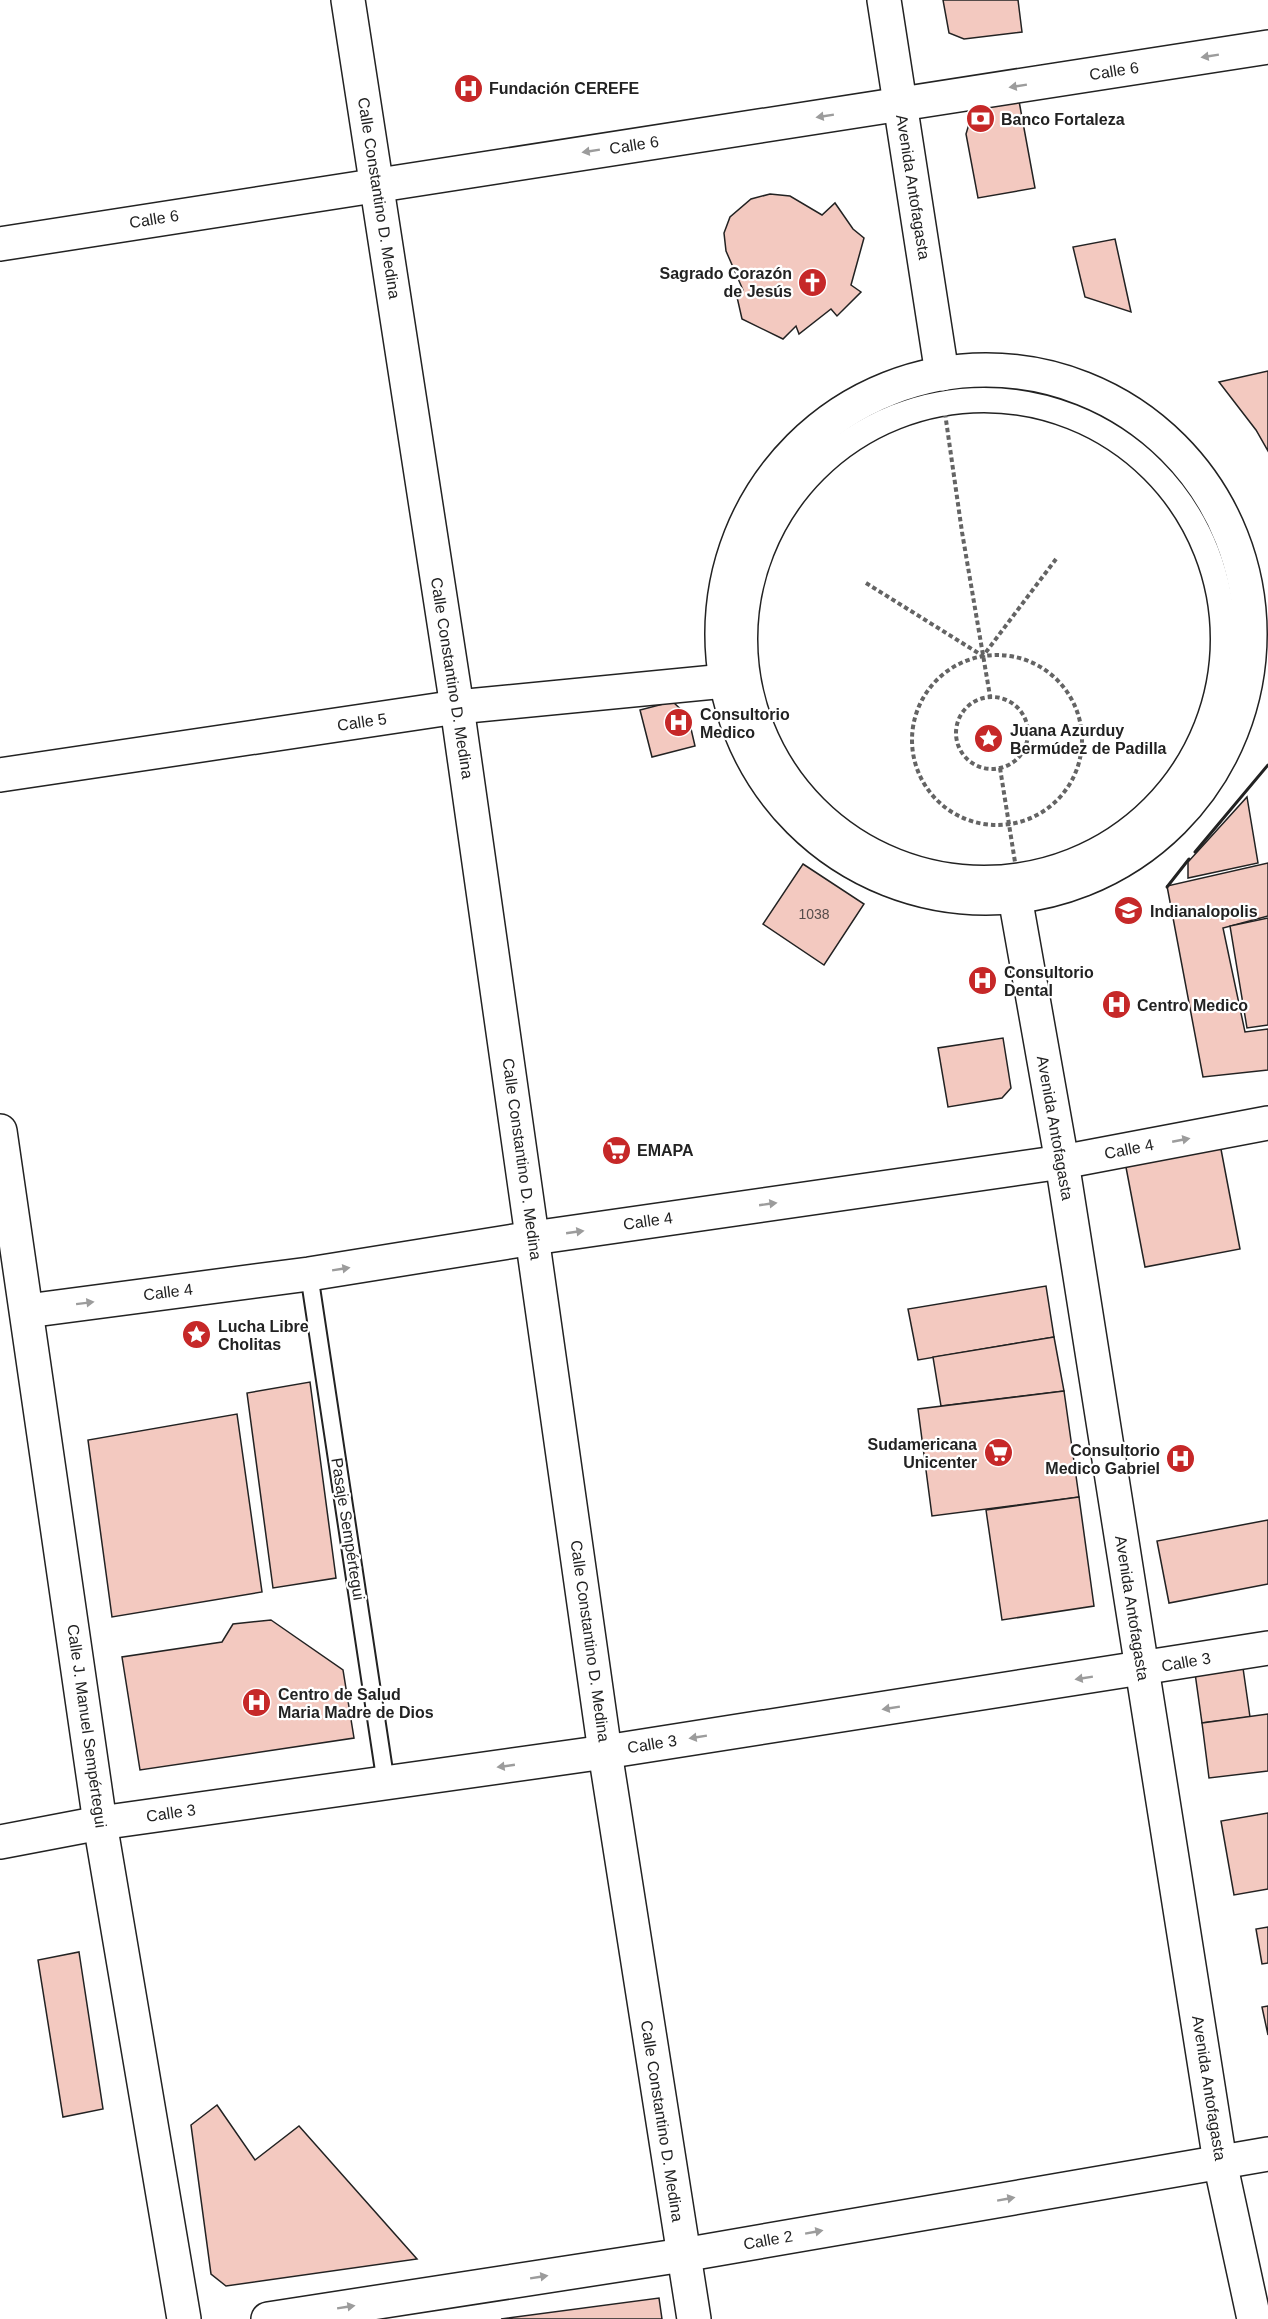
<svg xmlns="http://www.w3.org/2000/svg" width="1268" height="2319" viewBox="0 0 1268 2319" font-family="Helvetica,sans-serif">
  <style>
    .building { fill: #f3c9c0; stroke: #222; stroke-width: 1.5 }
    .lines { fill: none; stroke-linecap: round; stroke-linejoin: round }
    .service-casing { stroke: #222; stroke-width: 20 }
    .pedestrian-casing { stroke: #222; stroke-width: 27 }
    .minor-casing { stroke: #222; stroke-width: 36 }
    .path { stroke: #646464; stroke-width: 4; stroke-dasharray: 4.5 3; stroke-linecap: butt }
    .service { stroke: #fff; stroke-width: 16 }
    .pedestrian { stroke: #fff; stroke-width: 24 }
    .minor { stroke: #fff; stroke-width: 33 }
    .wall { stroke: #222; stroke-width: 3 }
    .oneway { fill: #9c9c9c }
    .labels { text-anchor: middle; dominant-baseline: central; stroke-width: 4.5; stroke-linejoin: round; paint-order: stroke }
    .number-label { font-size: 14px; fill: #564c4a }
    .street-label { font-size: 16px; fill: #222; stroke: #fff }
    .poi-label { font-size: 16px; font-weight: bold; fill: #222; stroke: #fff; text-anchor: start }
  </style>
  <rect width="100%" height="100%" fill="#fff"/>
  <g class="building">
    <path d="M943,0H1018L1022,32L964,39L949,33Z"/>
    <path d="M1019,101L1035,188L978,198L966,134L972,114L986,107Z"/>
    <path d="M770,194L790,196L822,215L835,203L853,229L864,238L851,285L861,292L837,316L831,309L799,334L796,326L783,339L742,319L737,297L743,290L726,251L724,233L730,217L751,199Z"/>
    <path d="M1115,239L1131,312L1085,297L1073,247Z"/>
    <path d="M1268,371V451L1256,430L1219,382Z"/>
    <path d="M667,703H674L688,716L695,746L652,757L640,710Z"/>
    <path d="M1247,797L1258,863L1188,878V862Z"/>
    <path d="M1268,863V916L1223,928L1245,1032L1268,1029V1070L1203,1077L1167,886Z"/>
    <path d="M803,864L864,904L824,965L763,924Z"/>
    <path d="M1268,918V1025L1247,1028L1230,926Z"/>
    <path d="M1003,1038L1011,1088L1002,1098L948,1107L938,1048Z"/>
    <path d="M1220,1144L1240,1249L1145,1267L1125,1162Z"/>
    <path d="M1046,1286L1054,1337L918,1360L908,1309Z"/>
    <path d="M1054,1337L1064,1391L941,1406L933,1357Z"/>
    <path d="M310,1382L336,1578L273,1588L247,1393Z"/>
    <path d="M1064,1391L1079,1497L932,1516L918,1409Z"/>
    <path d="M237,1414L262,1592L112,1617L88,1440Z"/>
    <path d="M1079,1497L1094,1606L1002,1620L986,1510Z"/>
    <path d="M1268,1520V1584L1169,1603L1157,1541Z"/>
    <path d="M271,1620L343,1670L354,1738L140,1770L122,1657L222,1642L233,1624Z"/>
    <path d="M1242,1661L1250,1717L1202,1723L1195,1673Z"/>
    <path d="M1268,1714V1771L1209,1778L1202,1723Z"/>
    <path d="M1268,1813V1889L1234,1895L1221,1821Z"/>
    <path d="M1268,1927V1963L1262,1964L1256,1929Z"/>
    <path d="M79,1952L103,2109L63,2117L38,1960Z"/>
    <path d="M1268,2006V2035L1262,2007Z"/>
    <path d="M217,2105L255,2160L299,2126L417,2259L226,2286L211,2274L191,2125Z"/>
    <path d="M659,2298L662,2319H501Z"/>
  </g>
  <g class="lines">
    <defs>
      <path id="service" d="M309,1274L386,1784"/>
      <circle id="pedestrian" cx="984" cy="639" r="239"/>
      <g id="minor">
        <path d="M348,0L457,707L605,1752L694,2319"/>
        <path d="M884,0L942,374"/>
        <path d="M0,244L1268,47"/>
        <circle cx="986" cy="634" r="264"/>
        <path d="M0,775L457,707L725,681"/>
        <path d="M1015,897L1062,1162L1220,2162L1254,2319"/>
        <path d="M0,1131L100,1823L184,2319"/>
        <path d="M27,1311L309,1274L533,1238L1062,1162L1268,1123"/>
        <path d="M0,1842L100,1823L605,1752L1268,1648"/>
        <path d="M268,2319L683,2255L1268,2154"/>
      </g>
    </defs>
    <use href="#service" class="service-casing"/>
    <use href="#pedestrian" class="pedestrian-casing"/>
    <use href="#minor" class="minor-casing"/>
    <g class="path">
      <circle cx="984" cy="639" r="231"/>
      <path d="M945,413L962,532L990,696"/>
      <path d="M866,583L983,656L1056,559"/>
      <circle cx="997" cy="740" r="85"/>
      <circle cx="992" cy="733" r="36"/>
      <path d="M1000,768L1015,862"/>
    </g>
    <use href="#service" class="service"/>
    <use href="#pedestrian" class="pedestrian"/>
    <use href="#minor" class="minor"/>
    <g class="wall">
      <path d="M1195,852L1268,765"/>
      <path d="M1167,887L1189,859"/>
    </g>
  </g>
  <defs><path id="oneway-solid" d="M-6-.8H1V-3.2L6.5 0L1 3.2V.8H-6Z" transform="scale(1.5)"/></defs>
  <g class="oneway">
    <use href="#oneway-solid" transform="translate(1210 56) rotate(171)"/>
    <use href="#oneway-solid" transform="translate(1018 86) rotate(171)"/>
    <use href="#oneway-solid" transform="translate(825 116) rotate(171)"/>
    <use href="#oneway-solid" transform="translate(591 151) rotate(171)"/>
    <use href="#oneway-solid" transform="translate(1181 1140) rotate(-11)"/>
    <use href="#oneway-solid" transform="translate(768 1204) rotate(-8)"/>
    <use href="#oneway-solid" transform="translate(575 1232) rotate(-8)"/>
    <use href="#oneway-solid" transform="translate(341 1269) rotate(-9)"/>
    <use href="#oneway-solid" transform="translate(85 1303) rotate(-7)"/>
    <use href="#oneway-solid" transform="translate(1084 1678) rotate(171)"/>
    <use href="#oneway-solid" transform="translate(891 1708) rotate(171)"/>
    <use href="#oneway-solid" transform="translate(698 1737) rotate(171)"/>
    <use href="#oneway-solid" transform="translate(506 1766) rotate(172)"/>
    <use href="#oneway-solid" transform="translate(1006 2199) rotate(-10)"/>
    <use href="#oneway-solid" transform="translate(814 2232) rotate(-10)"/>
    <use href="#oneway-solid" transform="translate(539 2277) rotate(-9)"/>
    <use href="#oneway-solid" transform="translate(346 2307) rotate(-9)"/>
  </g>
  <defs>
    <symbol id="hospital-disc" viewBox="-11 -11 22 22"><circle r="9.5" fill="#c62828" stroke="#fff"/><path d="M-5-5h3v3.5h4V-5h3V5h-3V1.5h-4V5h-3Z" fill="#fff"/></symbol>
    <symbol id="bank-disc" viewBox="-11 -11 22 22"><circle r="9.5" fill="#c62828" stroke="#fff"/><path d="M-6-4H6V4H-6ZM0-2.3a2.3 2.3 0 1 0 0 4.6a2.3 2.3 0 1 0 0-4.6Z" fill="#fff"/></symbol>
    <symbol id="church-disc" viewBox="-11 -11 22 22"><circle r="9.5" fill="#c62828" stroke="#fff"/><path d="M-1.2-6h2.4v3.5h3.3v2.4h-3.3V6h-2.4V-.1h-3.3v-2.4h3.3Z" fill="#fff"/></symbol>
    <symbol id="sight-disc" viewBox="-11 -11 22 22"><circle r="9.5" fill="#c62828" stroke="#fff"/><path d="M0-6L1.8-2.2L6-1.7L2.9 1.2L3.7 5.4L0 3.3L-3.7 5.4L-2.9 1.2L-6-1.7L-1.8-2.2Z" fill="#fff"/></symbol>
    <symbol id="school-disc" viewBox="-11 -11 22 22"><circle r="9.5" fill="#c62828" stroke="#fff"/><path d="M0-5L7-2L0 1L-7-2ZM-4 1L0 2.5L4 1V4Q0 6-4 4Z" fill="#fff"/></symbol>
    <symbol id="supermarket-disc" viewBox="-11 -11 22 22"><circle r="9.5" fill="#c62828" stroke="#fff"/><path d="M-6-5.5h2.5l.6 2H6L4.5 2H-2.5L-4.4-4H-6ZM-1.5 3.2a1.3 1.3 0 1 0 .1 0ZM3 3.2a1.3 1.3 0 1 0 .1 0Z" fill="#fff"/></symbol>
  </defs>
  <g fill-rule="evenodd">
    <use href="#hospital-disc" x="452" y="72" width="33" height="33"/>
    <use href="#bank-disc" x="964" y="102" width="33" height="33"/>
    <use href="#church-disc" x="796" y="266" width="33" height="33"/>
    <use href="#hospital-disc" x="662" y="706" width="33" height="33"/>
    <use href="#sight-disc" x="972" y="722" width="33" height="33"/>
    <use href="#school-disc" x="1112" y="894" width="33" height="33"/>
    <use href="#hospital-disc" x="966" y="964" width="33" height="33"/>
    <use href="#hospital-disc" x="1100" y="988" width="33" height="33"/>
    <use href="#supermarket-disc" x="600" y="1134" width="33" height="33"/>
    <use href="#sight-disc" x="180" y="1318" width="33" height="33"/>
    <use href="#supermarket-disc" x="982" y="1436" width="33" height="33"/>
    <use href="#hospital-disc" x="1164" y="1442" width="33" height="33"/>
    <use href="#hospital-disc" x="240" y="1686" width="33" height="33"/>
  </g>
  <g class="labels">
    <g class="number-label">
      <text x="814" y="914">1038</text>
    </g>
    <g class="street-label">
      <text transform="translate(1114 71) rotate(-9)">Calle 6</text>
      <text transform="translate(634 145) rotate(-9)">Calle 6</text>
      <text transform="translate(913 187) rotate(81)">Avenida Antofagasta</text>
      <text transform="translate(379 198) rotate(81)">Calle Constantino D. Medina</text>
      <text transform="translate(154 219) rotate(-9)">Calle 6</text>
      <text transform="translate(452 678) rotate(81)">Calle Constantino D. Medina</text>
      <text transform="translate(362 722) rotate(-8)">Calle 5</text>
      <text transform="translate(1055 1128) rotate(80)">Avenida Antofagasta</text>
      <text transform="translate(1129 1149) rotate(-11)">Calle 4</text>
      <text transform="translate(522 1159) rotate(82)">Calle Constantino D. Medina</text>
      <text transform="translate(648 1221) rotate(-8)">Calle 4</text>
      <text transform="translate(168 1292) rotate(-7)">Calle 4</text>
      <text transform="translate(348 1529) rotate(81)">Pasaje Sempértegui</text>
      <text transform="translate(1132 1608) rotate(81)">Avenida Antofagasta</text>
      <text transform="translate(590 1641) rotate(82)">Calle Constantino D. Medina</text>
      <text transform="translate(1186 1662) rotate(-10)">Calle 3</text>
      <text transform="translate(87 1726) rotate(82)">Calle J. Manuel Sempértegui</text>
      <text transform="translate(652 1744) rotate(-9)">Calle 3</text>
      <text transform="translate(171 1813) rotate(-8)">Calle 3</text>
      <text transform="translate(1209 2088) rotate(81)">Avenida Antofagasta</text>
      <text transform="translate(662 2121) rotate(81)">Calle Constantino D. Medina</text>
      <text transform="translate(768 2240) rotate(-10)">Calle 2</text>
    </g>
    <g class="poi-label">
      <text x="489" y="88">Fundación CEREFE</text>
      <text x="1001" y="119">Banco Fortaleza</text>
      <text x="792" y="273" text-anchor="end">Sagrado Corazón<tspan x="792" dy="18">de Jesús</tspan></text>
      <text x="700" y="714">Consultorio<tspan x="700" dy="18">Medico</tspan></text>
      <text x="1010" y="730">Juana Azurduy<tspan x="1010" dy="18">Bermúdez de Padilla</tspan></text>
      <text x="1150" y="911">Indianalopolis</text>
      <text x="1004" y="972">Consultorio<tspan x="1004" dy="18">Dental</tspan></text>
      <text x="1137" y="1005">Centro Medico</text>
      <text x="637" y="1150">EMAPA</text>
      <text x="218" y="1326">Lucha Libre<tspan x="218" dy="18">Cholitas</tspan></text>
      <text x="977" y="1444" text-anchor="end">Sudamericana<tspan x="977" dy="18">Unicenter</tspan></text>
      <text x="1160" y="1450" text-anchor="end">Consultorio<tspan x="1160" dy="18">Medico Gabriel</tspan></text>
      <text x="278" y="1694">Centro de Salud<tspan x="278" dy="18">Maria Madre de Dios</tspan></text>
    </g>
  </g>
</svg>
